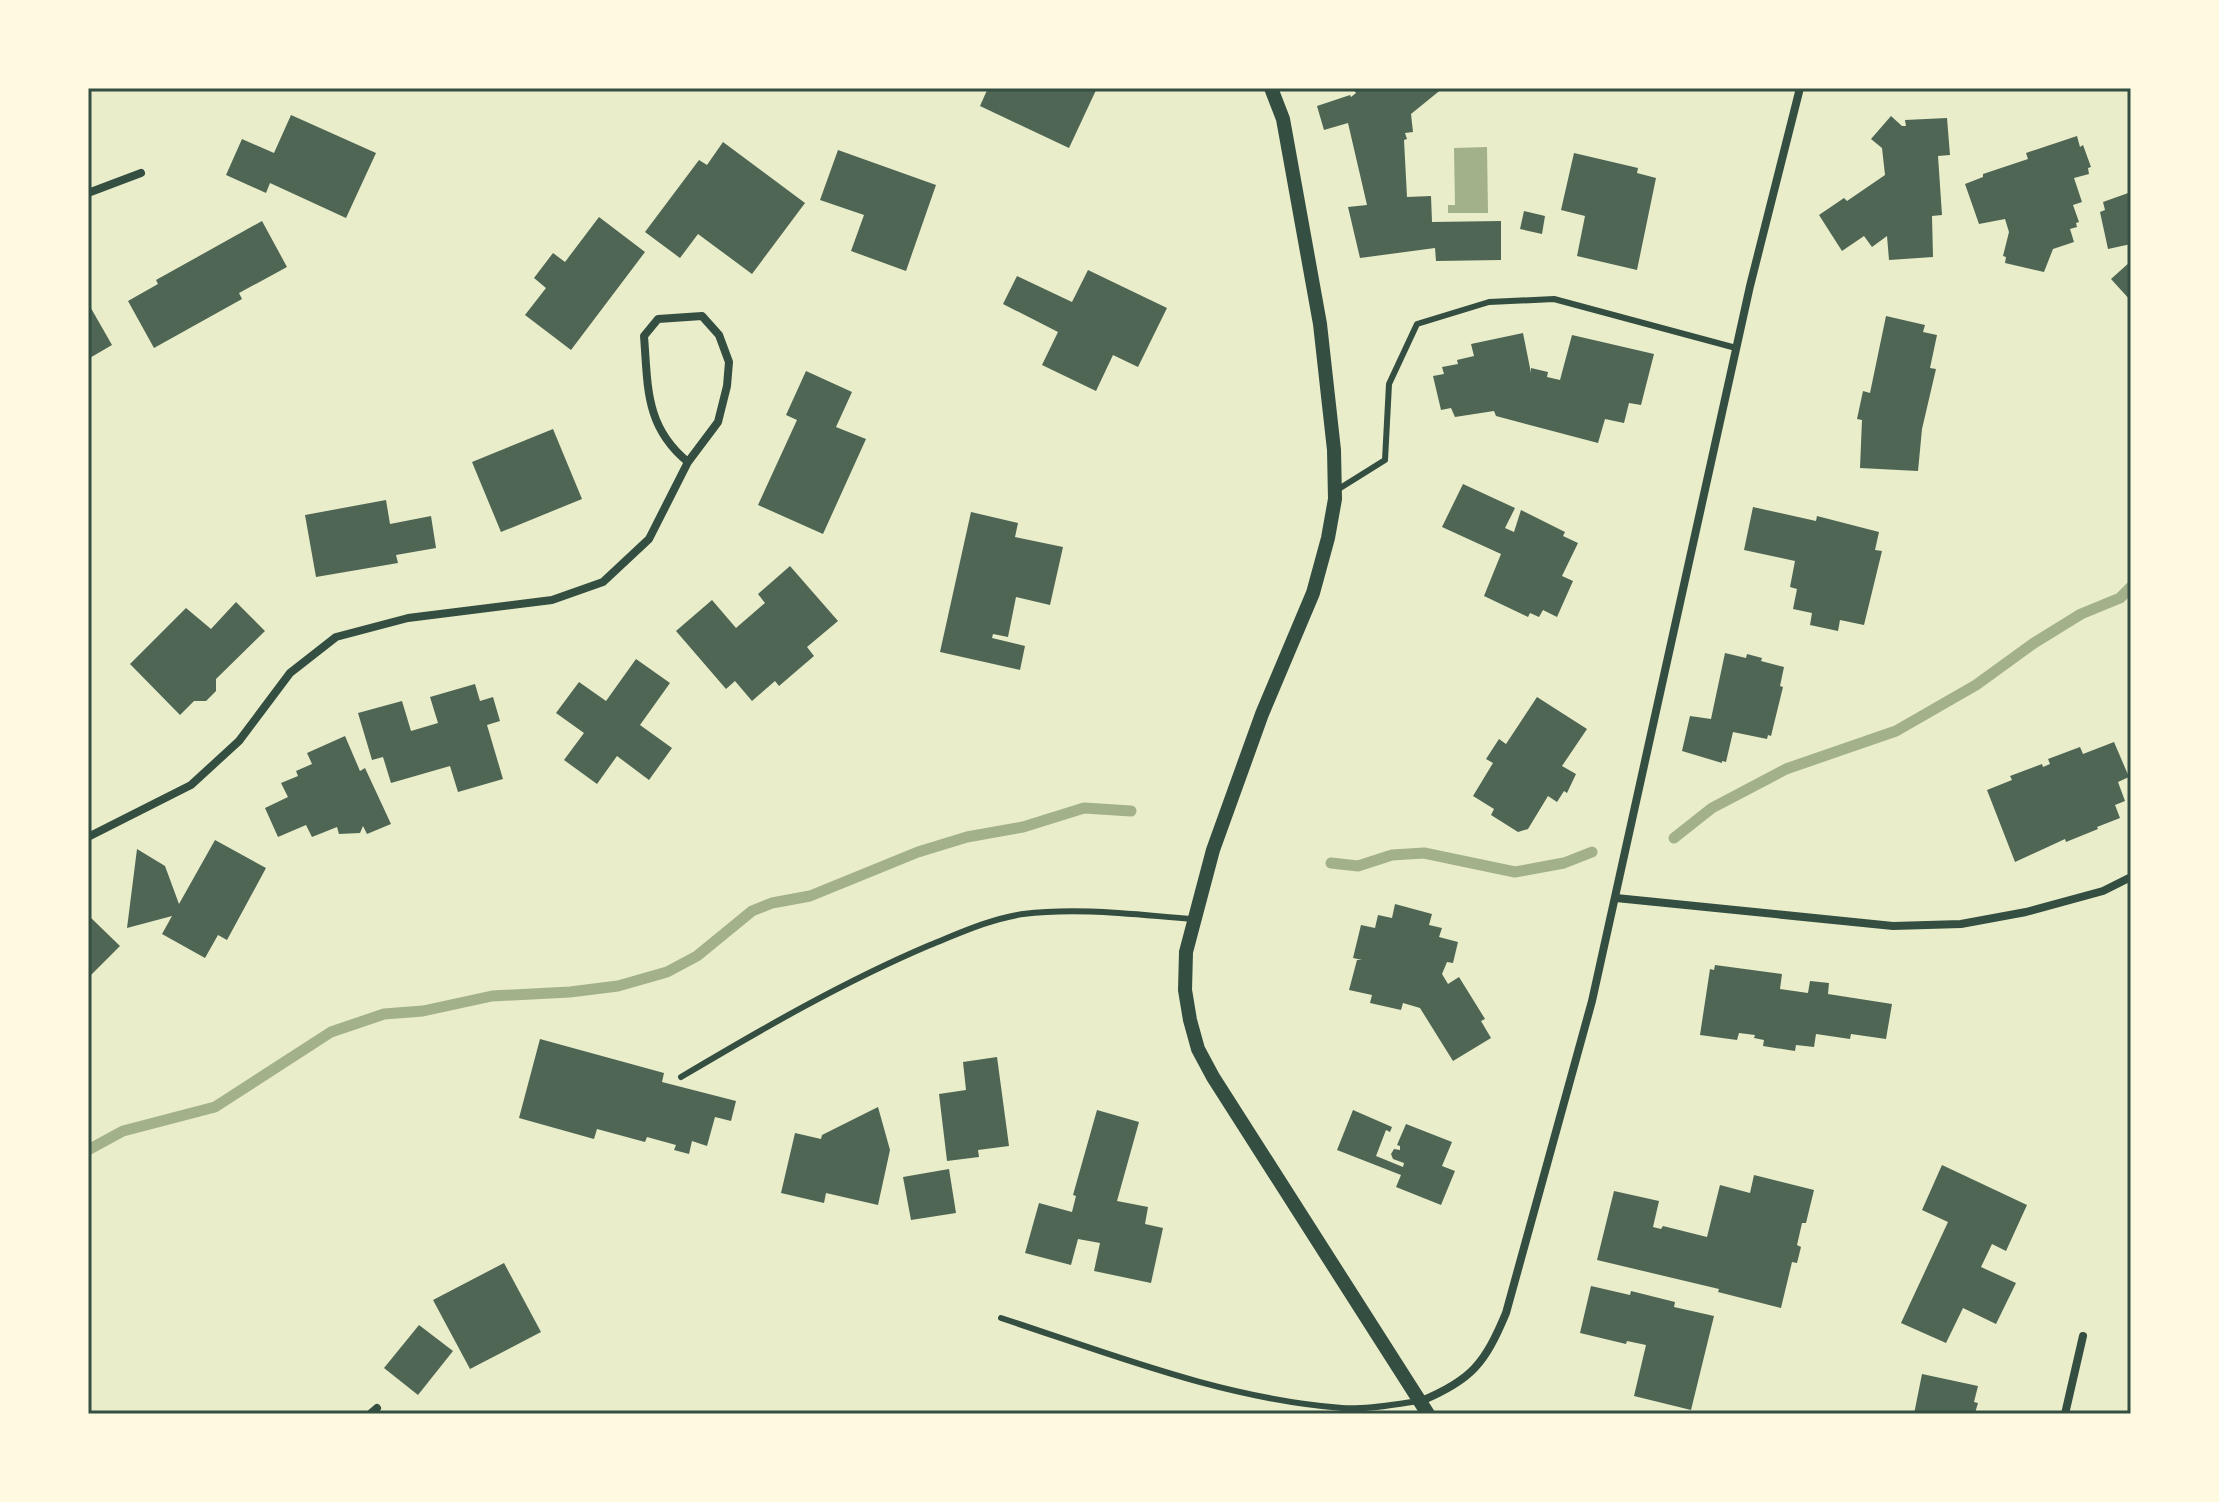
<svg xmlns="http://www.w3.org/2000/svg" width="2219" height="1502" viewBox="0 0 2219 1502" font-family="Karla,sans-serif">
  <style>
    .water { fill: #a3b18a }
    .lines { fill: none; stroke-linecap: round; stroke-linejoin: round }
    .stream { stroke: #a3b18a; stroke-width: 11 }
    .building { fill: #4f6655 }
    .service { stroke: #344e41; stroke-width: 6 }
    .minor { stroke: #344e41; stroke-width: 8 }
    .tertiary { stroke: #344e41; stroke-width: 14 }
    .neatline { fill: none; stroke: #344e41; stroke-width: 3 }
  </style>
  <rect width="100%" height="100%" fill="#e9edc9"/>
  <path class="water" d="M1487,147L1488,213H1448V205H1455L1454,148Z"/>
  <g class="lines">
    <g class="stream">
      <path d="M1674,838L1712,808L1786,769L1896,731L1976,685L2034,643L2081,614L2120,598L2131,587"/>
      <path d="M1331,863L1358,866L1392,855L1424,853L1515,872L1564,863L1592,852"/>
      <path d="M88,1150L123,1131L215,1107L331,1032L384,1014L423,1011L492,996L570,992L618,986L667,972L697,956L752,911L772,903L810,896L918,852L967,837L1023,827L1084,808L1131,811"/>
    </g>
  </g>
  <g class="building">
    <path d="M988,88H1097L1069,148L980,106Z"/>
    <path d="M1352,88H1443L1411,114L1413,132L1405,133L1407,139L1404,140L1407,197L1431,196L1432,222L1501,221V260L1436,261L1435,248L1360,258L1348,207L1367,205L1348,123L1324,130L1317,106L1350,95L1351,97L1356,93Z"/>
    <path d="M291,115L376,153L346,218L270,183L266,193L226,175L242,139L274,153Z"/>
    <path d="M1891,116L1902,126H1906L1905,120L1947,118L1950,155L1938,156L1942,215L1932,216L1933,257L1889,260L1887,236L1872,247L1864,236L1842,251L1819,215L1844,198L1847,201L1885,175L1882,148L1871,139Z"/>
    <path d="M2077,136L2080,147L2083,145L2091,167L2088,168L2089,174L2074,178L2082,202L2073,205L2079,222L2076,223L2077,227L2070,229L2074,242L2053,249L2044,272L2005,263L2006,257L2003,256L2009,232L2005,219L1979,224L1965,184L1983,177V174L2028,159L2026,153Z"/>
    <path d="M723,142L805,203L752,274L698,234L680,258L645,232L699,160L707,165Z"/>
    <path d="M838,150L936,185L906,271L851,251L864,215L820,200Z"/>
    <path d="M1574,153L1638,168L1637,173L1656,178L1637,270L1577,256L1585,216L1561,210Z"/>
    <path d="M2131,192V244L2108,249L2100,212L2105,210L2103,202Z"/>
    <path d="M1524,211L1545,216L1542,234L1520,229Z"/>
    <path d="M599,217L645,252L571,350L525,315L546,288L534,278L553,253L565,262Z"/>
    <path d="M262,221L287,267L239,293L242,299L154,348L128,301L158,284L156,280Z"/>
    <path d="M2131,261V301L2111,279Z"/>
    <path d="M1088,270L1167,308L1138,367L1113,355L1096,391L1042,365L1058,332L1003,304L1017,276L1072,302Z"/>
    <path d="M88,303L112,345L88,359Z"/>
    <path d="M1886,316L1925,325L1923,332L1937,335L1930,368L1936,369L1922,429L1918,471L1860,468L1862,420L1857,419L1863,391L1870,393Z"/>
    <path d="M1523,333L1531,373V368L1548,372L1547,377L1560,380L1572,335L1654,354L1641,405L1629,403L1624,423L1605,419L1598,443L1496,416L1494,411L1455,417L1451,408L1441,410L1433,376L1444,374L1442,367L1458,364L1457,360L1474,356L1471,344Z"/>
    <path d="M806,371L852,392L836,427L866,439L823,534L758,505L797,420L786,415Z"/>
    <path d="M553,429L582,499L501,532L472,462Z"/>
    <path d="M1463,484L1515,508L1505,528L1514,532L1521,510L1565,532L1563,536L1578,543L1562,576L1573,581L1557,617L1543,610L1539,617L1530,613L1528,617L1484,596L1501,554L1442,527Z"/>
    <path d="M386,500L390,524L431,516L436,548L396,555L398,563L316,577L305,515Z"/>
    <path d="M1753,507L1816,521L1817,516L1879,532L1875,550L1882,551L1864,625L1840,620L1838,631L1810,625L1812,613L1793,609L1797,589L1790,587L1795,561L1744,550Z"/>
    <path d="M971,512L1018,523L1015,537L1063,547L1050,605L1016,597L1008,637L993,634L992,638L1025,646L1020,670L940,652Z"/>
    <path d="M790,566L838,621L807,647L814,656L779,686L775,681L752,701L735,681L726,689L676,631L712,600L736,628L765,603L758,594Z"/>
    <path d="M236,602L265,631L216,679V691L206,701H194L180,715L130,664L186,608L211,629Z"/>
    <path d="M1725,653L1746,658L1747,654L1762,658L1761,661L1784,667L1780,686L1783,687L1771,736L1768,735L1767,739L1733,732L1726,762L1722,761V763L1682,751L1690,716L1711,719Z"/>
    <path d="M636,659L670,683L640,725L672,748L649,780L617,756L597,784L564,760L584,733L556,713L579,682L606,701Z"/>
    <path d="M475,684L480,701L493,697L500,721L487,725L503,779L458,792L450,766L391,783L383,757L372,760L358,713L402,701L411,731L438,723L430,697Z"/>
    <path d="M1537,697L1587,729L1562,766L1576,774L1567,793L1564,791L1557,802L1548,796L1528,829L1518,832L1491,815L1494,809L1473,796L1493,763L1486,759L1499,739L1506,744Z"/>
    <path d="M345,736L360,771L365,768L391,824L367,834L363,826L360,833L339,834L337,827L312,837L306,825L278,837L265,808L288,797L281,783L298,776L296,771L312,764L307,753Z"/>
    <path d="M2114,742L2129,777L2118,782L2125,801L2115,805L2120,818L2097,827L2098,829L2066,842L2065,839L2015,862L1987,790L2012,780L2010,776L2042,764L2043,767L2050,764L2048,759L2080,747L2083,754Z"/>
    <path d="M215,840L266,868L227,940L218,935L205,958L162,934L172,916L127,928L137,849L165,866L179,904Z"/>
    <path d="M1395,904L1432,914L1429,925L1442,928L1439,937L1458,942L1453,963L1447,962L1442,974L1448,984L1459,977L1485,1019L1481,1021L1491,1038L1453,1061L1420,1008L1403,1003L1401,1010L1370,1003L1372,995L1349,990L1357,960H1362L1353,958L1361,925L1375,928L1378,915L1392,918Z"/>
    <path d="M88,915L120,946L88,978Z"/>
    <path d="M1715,965L1782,974L1780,989L1808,993L1810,981L1829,983L1828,994L1892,1004L1886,1039L1851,1034L1850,1039L1816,1034L1814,1047L1796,1045L1795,1051L1763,1046L1764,1040L1754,1038L1755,1035L1739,1033L1737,1040L1700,1035L1710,969L1714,970Z"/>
    <path d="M540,1039L664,1073L662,1082L736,1101L731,1121L715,1117L707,1146L692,1141L689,1154L674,1150L676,1145L647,1137L645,1142L597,1129L594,1139L519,1118Z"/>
    <path d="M997,1057L1009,1146L978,1150L979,1157L947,1161L939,1094L966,1090L963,1062Z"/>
    <path d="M878,1107L890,1150L878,1205L826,1193L824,1203L781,1193L795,1133L821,1139L822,1135Z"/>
    <path d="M1097,1110L1139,1122L1117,1201L1148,1207L1145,1224L1163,1228L1151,1283L1094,1271L1100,1243L1078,1239L1071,1265L1025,1253L1039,1203L1072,1212L1076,1196L1073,1195Z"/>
    <path d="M1353,1110L1392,1127L1390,1132L1386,1130L1376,1156L1403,1167L1404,1163L1393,1159L1391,1154L1394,1149L1400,1150V1146L1397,1145L1406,1124L1452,1142L1442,1166L1455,1171L1441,1205L1396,1187L1401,1175L1337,1150Z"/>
    <path d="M1942,1165L2027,1205L2006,1251L1992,1244L1981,1267L2016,1283L1996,1324L1963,1308L1946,1343L1901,1323L1948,1222L1922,1210Z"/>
    <path d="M949,1169L956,1213L911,1220L903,1177Z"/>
    <path d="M1754,1175L1814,1190L1806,1223H1802L1797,1245L1801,1247L1797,1263L1792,1262L1781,1308L1718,1292L1719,1289L1597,1260L1614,1191L1659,1201L1653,1227L1661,1229L1663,1226L1707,1237L1720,1185L1750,1193Z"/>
    <path d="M504,1263L541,1332L470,1369L433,1300Z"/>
    <path d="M1591,1286L1630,1295L1631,1291L1675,1302L1674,1307L1714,1316L1691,1410L1634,1396L1646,1345L1627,1341L1626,1344L1580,1333Z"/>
    <path d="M419,1325L453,1351L418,1395L384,1368Z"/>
    <path d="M1922,1374L1978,1386L1974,1402L1978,1403L1975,1413L1914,1414Z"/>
  </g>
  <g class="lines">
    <g class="service">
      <path d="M1337,490L1385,460L1389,384L1417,324L1489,302L1554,299L1736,348"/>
      <path d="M681,1077C762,1029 843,982 930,945C960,933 990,919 1023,914C1080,907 1137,915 1194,919"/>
      <path d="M1001,1318C1111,1354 1224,1399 1342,1408C1367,1410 1395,1404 1420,1401"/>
    </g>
    <g class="minor">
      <path d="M88,193L141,173"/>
      <path d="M88,837L191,785L239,741L290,673L336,637L408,618L552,600L603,582L649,539L688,462L718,422L727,386L729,362L719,335L702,316L658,319L644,336C648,387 645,427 688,462"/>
      <path d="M1616,898L1893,926L1961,924L2026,912L2103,891L2131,877"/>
      <path d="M1421,1401C1472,1380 1485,1363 1506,1313L1592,1001L1750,286L1800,88"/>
      <path d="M370,1414L377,1408"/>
      <path d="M2065,1414L2083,1336"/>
    </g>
    <path class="tertiary" d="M1271,88L1283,119L1320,324L1334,450L1335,499L1328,538L1313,593L1262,714L1213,850L1186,952L1185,990L1190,1020L1198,1049L1213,1077L1428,1414"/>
  </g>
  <rect width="2219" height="1502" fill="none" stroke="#fefae0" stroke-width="180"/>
  <rect x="90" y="90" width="2039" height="1322" class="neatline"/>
</svg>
